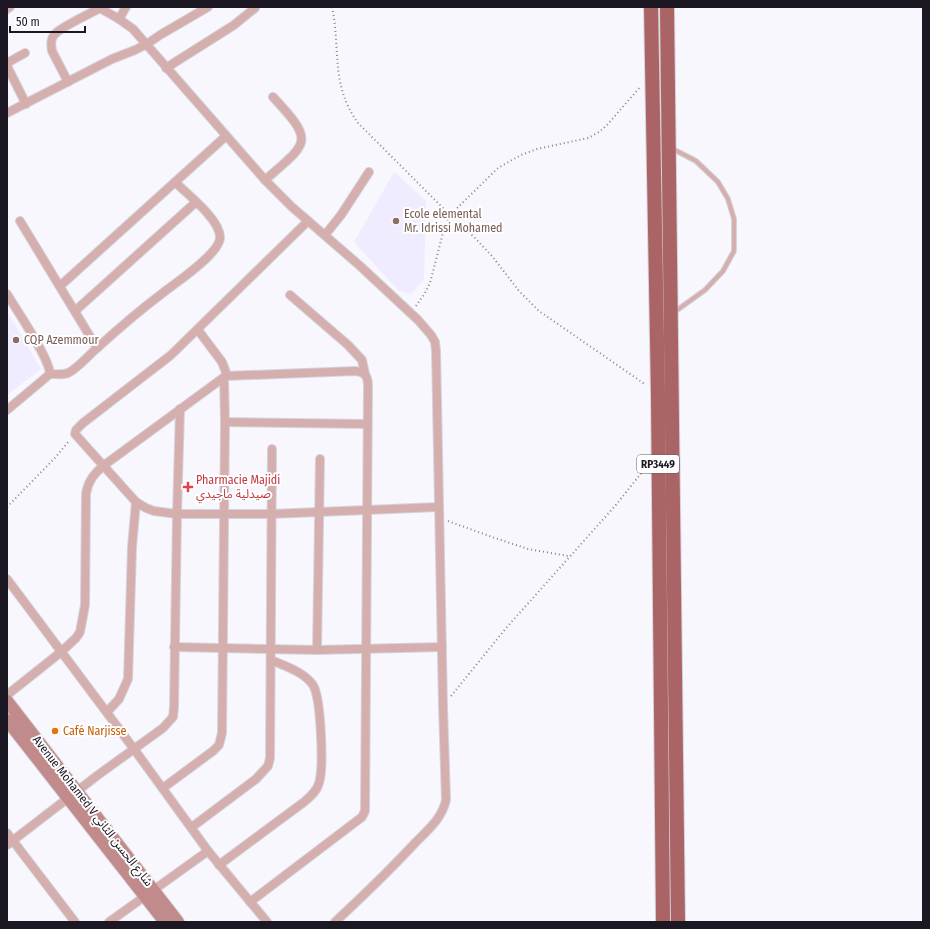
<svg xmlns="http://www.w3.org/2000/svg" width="930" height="929" viewBox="0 0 930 929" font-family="'Fira Sans Condensed','Noto Sans Arabic',sans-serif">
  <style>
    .education { fill: #eeecfe }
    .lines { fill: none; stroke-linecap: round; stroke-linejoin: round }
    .service-casing { stroke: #d5d3db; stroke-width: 6 }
    .minor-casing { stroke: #d5d3db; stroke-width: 10 }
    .secondary-casing { stroke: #d5d3db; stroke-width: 14 }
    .trunk-casing { stroke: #d5d3db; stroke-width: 16 }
    .path { stroke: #87848d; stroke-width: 2; stroke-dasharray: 1 3; stroke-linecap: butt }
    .service { stroke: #d5aeae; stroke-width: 4 }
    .minor { stroke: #d5aeae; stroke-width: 8 }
    .secondary { stroke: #c18a8b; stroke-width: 12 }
    .trunk { stroke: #ab6466; stroke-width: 14 }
    .education-dot { fill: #8d6e63; stroke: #fff; stroke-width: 1.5 }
    .health-dot { fill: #e0444e; stroke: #fff; stroke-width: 1.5 }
    .food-dot { fill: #e8710a; stroke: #fff; stroke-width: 1.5 }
    .labels { text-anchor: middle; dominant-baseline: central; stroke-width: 4; stroke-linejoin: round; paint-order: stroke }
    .shield { fill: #fff; stroke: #5f5d65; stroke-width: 1 }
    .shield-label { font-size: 11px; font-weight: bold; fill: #1b1723 }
    .education-label { font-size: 12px; fill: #785e54; stroke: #fff; text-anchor: start }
    .health-label { font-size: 12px; fill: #be3a42; stroke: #fff; text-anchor: start }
    .food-label { font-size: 12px; fill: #c56008; stroke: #fff; text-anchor: start }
    .street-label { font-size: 12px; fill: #1b1723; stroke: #fff }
  </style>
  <rect width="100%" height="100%" fill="#f9f7fe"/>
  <g class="education">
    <path d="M394,172L426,201L424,279L411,294L399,291L354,242Z"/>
    <path d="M7,311L41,369L7,395Z"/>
  </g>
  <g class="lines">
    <defs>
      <path id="service" d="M671,148L696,161L718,182L728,199L734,219V251L723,271L705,290L673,313"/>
      <g id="minor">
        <path d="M98,7L119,19L133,29L265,180L292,207L359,265L418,320L431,335L435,342L436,351L443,706L446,800C442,818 429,829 416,842C390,870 363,896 335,922"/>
        <path d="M7,9L10,7"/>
        <path d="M119,19L126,7"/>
        <path d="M7,63L25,53"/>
        <path d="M7,66L26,104"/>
        <path d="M166,68L234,25L255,8"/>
        <path d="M68,82L52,51C51,46 50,40 54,35C60,27 90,14 100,8"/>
        <path d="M7,113L112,59L135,50L147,44L160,35L208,7"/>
        <path d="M265,180C309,142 315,142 273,97"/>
        <path d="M20,221L97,348"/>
        <path d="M308,221L171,355L83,423L76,430L75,434L136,502L146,508L154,511L177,514H271L439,507"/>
        <path d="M325,235L341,215L369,172"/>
        <path d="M60,286L226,136"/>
        <path d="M7,294C17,311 49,357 50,374"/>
        <path d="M290,295L348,345L362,360L365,374"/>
        <path d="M75,311L196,202"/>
        <path d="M226,376L355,371C366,372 368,377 368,387L365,811L362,817L250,902"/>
        <path d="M7,410L50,374C56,374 63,375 68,373C77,369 88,356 96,349C118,329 140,310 164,292C177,282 219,254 220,238C221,220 187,194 175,182"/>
        <path d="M225,422L367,424"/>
        <path d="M7,579L134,749L208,851L267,922"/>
        <path d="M174,647L317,650L442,647"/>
        <path d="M317,650L320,459"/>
        <path d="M7,695L61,652L76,638L80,632L85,605L86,494C88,481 94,474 103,466L227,375L222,362L198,330"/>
        <path d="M107,712L119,699L128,679L132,547L136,502"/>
        <path d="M163,788L213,751L219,745L222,733L225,422L224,378"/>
        <path d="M192,827L256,779L268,766L270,758L272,449"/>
        <path d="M7,833L75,922"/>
        <path d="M7,845L98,775L163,728L173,717L174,707L177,514L180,409"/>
        <path d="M219,865L304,802C310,797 317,791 319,783C324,768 321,698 313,685C304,672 285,666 271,660"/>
        <path d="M109,922L208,851"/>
      </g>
      <g id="secondary">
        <path d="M7,701L178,922"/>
        <path d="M7,720L165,922"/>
      </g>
      <g id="trunk">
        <path d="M651,7L658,395L663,922"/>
        <path d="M667,7L678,922"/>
      </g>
    </defs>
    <use href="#service" class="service-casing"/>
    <use href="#minor" class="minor-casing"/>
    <use href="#secondary" class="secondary-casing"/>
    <use href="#trunk" class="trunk-casing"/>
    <g class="path">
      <path d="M332,7C341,50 330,84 358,123L456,221L474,237L492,256L519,291L539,311L646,385"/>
      <path d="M416,306L425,293L430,283L444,229L450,215L498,168L521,155L537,149L588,138L599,132L607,125L641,86"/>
      <path d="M7,507L54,459L69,441"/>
      <path d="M448,521L492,537L528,549L568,556"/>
      <path d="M451,696L507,627L615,506L647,466"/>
    </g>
    <use href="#service" class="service"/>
    <use href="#minor" class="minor"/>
    <use href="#secondary" class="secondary"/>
    <use href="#trunk" class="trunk"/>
  </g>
  <g class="education-dot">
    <circle cx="396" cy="221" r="4"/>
    <circle cx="16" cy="340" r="4"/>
  </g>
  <path class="health-dot" d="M186 481h4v4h4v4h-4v4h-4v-4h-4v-4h4z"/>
  <circle class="food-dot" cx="55" cy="731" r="4"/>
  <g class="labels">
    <rect class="shield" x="637" y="455" width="42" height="18" rx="3"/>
    <g class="shield-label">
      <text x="658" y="464">RP3449</text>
    </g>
    <g class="education-label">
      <text x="404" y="214">Ecole elemental<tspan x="404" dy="14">Mr. Idrissi Mohamed</tspan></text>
      <text x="24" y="340">CQP Azemmour</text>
    </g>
    <g class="health-label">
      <text x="196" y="480">Pharmacie Majidi<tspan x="196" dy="14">صيدلية ماجيدي</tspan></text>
    </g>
    <g class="food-label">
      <text x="63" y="731">Café Narjisse</text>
    </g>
    <g class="street-label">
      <text transform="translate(93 811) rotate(52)">Avenue Mohamed V شارع الحسن الثاني</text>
    </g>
  </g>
  <rect width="930" height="929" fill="none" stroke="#1b1723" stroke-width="16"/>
  <path d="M10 26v6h75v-6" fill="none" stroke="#1b1723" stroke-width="2"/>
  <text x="16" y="26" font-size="12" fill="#1b1723" stroke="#ffffff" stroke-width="3" paint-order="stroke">50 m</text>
</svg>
